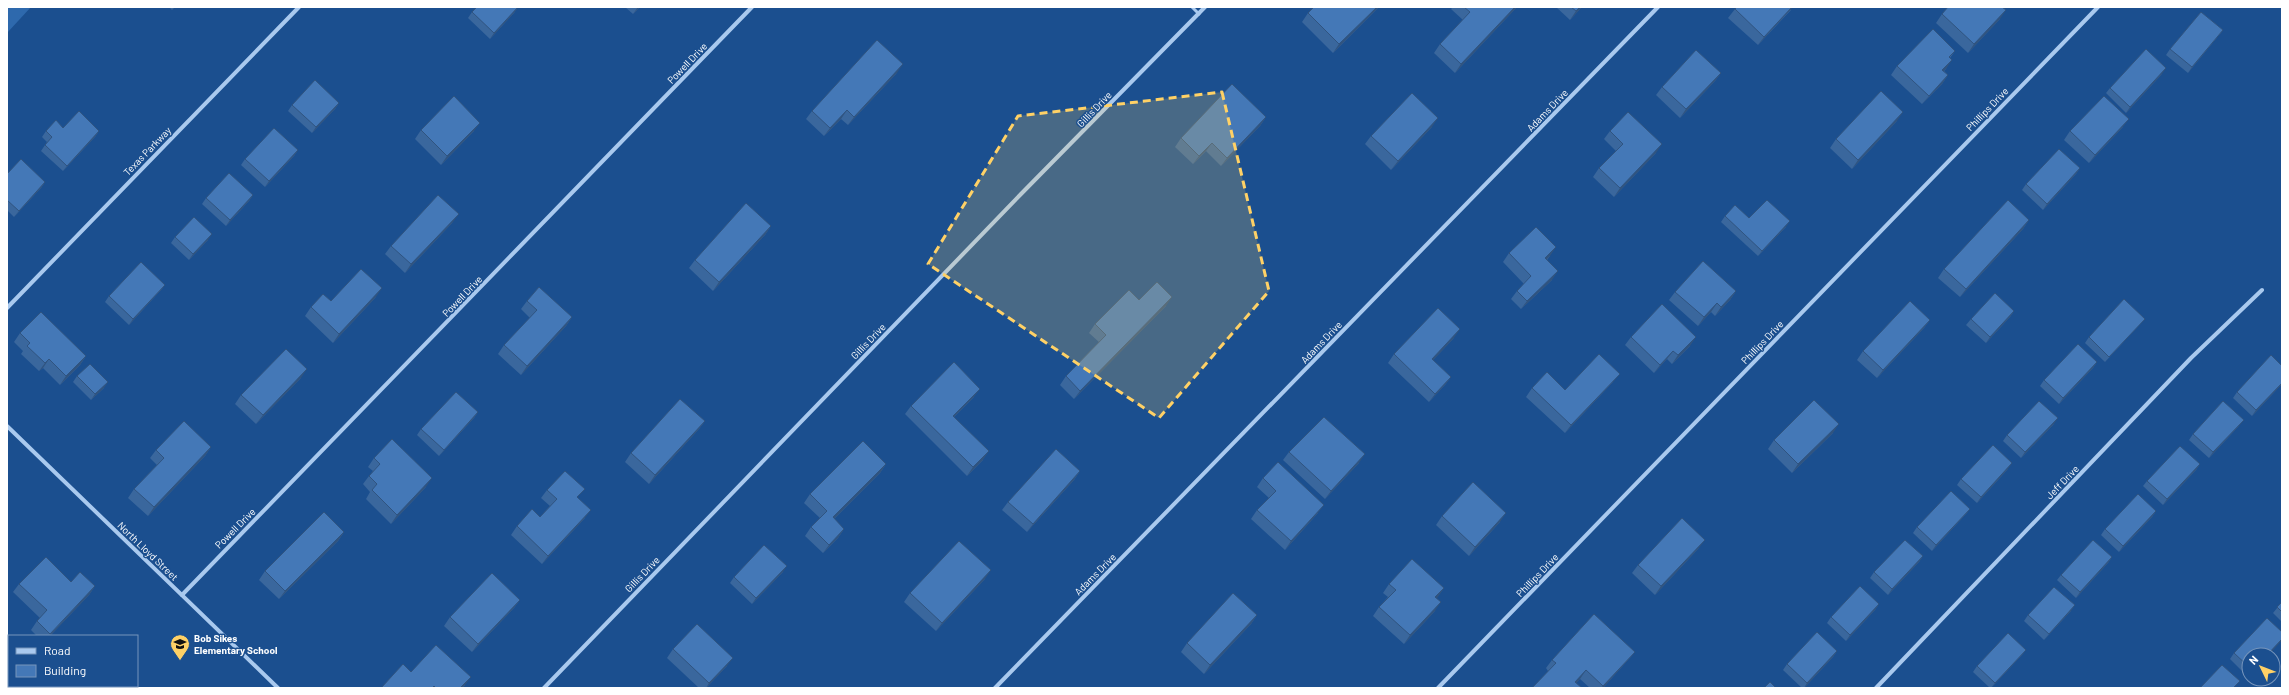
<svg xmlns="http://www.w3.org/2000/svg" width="2289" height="695" viewBox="0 0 2289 695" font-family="Barlow,sans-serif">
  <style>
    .green { fill: #2e69ad }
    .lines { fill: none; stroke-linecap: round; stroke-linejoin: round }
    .lane { stroke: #a9c9ee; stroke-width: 3 }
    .street { stroke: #a9c9ee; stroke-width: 4 }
    .wall { fill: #3a679d }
    .shaded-wall { fill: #305480 }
    .building { fill: #4478b7; stroke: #305480 }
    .marked { fill: #ffd166; fill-opacity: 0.2; stroke: #ffd166; stroke-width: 3; stroke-dasharray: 8 5; stroke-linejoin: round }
    .labels { text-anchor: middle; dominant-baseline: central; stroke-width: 3; stroke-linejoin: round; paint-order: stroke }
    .street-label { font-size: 10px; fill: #fff; stroke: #1b4f8f }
    .poi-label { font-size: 10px; font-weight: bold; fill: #fff; stroke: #1b4f8f; text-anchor: start }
  </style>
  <rect width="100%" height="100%" fill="#1b4f8f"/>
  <path class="green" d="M7,7H31L7,33Z"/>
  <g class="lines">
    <path class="lane" d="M1192,7L1199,14"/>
    <g class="street">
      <path d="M7,308L299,7"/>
      <path d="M7,426L278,688"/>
      <path d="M182,595L752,7"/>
      <path d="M544,688L1021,194L1205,7"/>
      <path d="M995,688L1658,7"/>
      <path d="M1438,688L2098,7"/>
      <path d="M1876,688L2191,358L2262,290"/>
    </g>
  </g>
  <g class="wall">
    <path d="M169,7H175L172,10Z"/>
    <path d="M518,7L514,13L490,39L468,18L472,12Z"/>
    <path d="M625,7H640L633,14Z"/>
    <path d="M1314,7H1379L1333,53L1302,22L1308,13Z"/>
    <path d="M1453,7H1517L1455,73L1434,53L1440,44L1463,20L1451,9Z"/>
    <path d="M1556,7H1582L1570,20Z"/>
    <path d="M1735,9L1791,10L1758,45L1728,18Z"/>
    <path d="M1942,14L2000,19L1968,53L1936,23Z"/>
    <path d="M2223,30L2219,35L2188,73L2166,55L2170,49Z"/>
    <path d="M1955,51L1950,58L1946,69L1944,71L1948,75L1942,84L1922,104L1891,75L1897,66Z"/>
    <path d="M897,73L848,125L841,119L824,136L806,119L812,111Z"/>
    <path d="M1721,73L1715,81L1680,118L1656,95L1662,87Z"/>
    <path d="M2162,74L2126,113L2106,93L2110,88Z"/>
    <path d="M339,103L335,109L312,133L288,111L292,105Z"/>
    <path d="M1266,117L1260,126L1221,166L1206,151L1193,164L1175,147L1181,138Z"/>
    <path d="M1897,121L1852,169L1830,148L1836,139Z"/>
    <path d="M1432,127L1391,170L1365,144L1371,136Z"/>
    <path d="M2123,127L2089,163L2064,140L2070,131Z"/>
    <path d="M421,130L474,131L441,165L415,139Z"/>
    <path d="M46,131H99L95,137L63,171L41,151L47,142L42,137Z"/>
    <path d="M1610,131L1656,153L1614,197L1593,177L1599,168L1616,151L1604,139Z"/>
    <path d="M298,150L294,156L265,187L241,165L245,159Z"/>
    <path d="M2080,168L2076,174L2043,210L2022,190L2026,184Z"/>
    <path d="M7,174L45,182L41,188L14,217L7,210Z"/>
    <path d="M253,195L249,201L226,226L202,204L206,198Z"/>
    <path d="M1725,216L1786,227L1758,256L1721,222Z"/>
    <path d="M2029,220L2023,229L1960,297L1938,278L1944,269Z"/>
    <path d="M453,222L405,273L385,254L391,246Z"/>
    <path d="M771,226L765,235L713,291L689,268L695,260Z"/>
    <path d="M175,237L208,240L189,260L171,243Z"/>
    <path d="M1509,253L1550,256L1547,260L1552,280L1521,309L1511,299L1517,291L1524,284L1503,262Z"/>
    <path d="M165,285L161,290L129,325L105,302L109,296Z"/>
    <path d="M1736,291L1730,300L1715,316L1711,312L1698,326L1669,300L1675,292Z"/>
    <path d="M376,297L333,343L305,316L311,307Z"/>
    <path d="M1139,300L1166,306L1074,399L1060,385L1066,376L1099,342L1089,333L1095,324Z"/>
    <path d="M527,301L572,317L566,326L521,375L498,354L504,345L530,318L521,309Z"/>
    <path d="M2014,311L2010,317L1986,343L1966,325L1971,319Z"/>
    <path d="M1930,320L1924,328L1877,378L1857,360L1863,351Z"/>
    <path d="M2140,324L2105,362L2085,343L2089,337Z"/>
    <path d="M20,333L86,356L80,365L60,385L43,368L39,371L21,354L23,351L14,342Z"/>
    <path d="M1631,337L1690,346L1672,364L1667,359L1654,373L1625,345Z"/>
    <path d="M1454,338L1433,360L1451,377L1445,385L1429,402L1388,363L1394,354Z"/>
    <path d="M2097,362L2093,368L2059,404L2040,386L2044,380Z"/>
    <path d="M77,376L104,388L91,400L73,382Z"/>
    <path d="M301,378L256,424L235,404L241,395Z"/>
    <path d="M1613,382L1565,433L1526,397L1532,388L1565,390Z"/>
    <path d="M2282,384L2252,416L2233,398L2237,392Z"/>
    <path d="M974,397L954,417L983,460L967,476L905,414L911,406Z"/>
    <path d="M478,412L474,418L439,456L417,435L421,429Z"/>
    <path d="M705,421L699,429L649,484L625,462L631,453Z"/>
    <path d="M2054,424L2021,458L2003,441L2007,435Z"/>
    <path d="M2239,426L2209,458L2189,440L2193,434Z"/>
    <path d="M1833,433L1792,473L1768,449L1774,440Z"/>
    <path d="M211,447L205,456L148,516L128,498L134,489L157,465L150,458L156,450Z"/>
    <path d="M1289,452L1359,463L1325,499L1283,460Z"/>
    <path d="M374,458L426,487L391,524L366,499L370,492L363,484L369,476L373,471L368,467Z"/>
    <path d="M886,464L880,473L834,519L844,529L838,538L823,553L805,536L811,527L820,518L804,503L810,494Z"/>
    <path d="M2200,464L2196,470L2163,505L2143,486L2147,481Z"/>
    <path d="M2008,469L1977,503L1957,485L1961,479Z"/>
    <path d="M1080,471L1074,480L1027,532L1002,510L1008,502Z"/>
    <path d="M1263,478L1318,513L1285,550L1251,519L1257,510L1269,498L1257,487Z"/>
    <path d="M547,490L578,498L585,518L542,564L511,535L517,526L540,517L550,506L541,498Z"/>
    <path d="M1970,509L1966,514L1932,551L1913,533L1917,527Z"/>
    <path d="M2156,511L2152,517L2119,552L2101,535L2105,529Z"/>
    <path d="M1442,516L1500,522L1469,556L1436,525Z"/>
    <path d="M344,532L338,541L279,599L259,580L265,571Z"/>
    <path d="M1699,548L1655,595L1632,573L1638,565Z"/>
    <path d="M1923,556L1919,562L1888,595L1870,578L1874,572Z"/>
    <path d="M2112,557L2108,563L2076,598L2057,580L2061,575Z"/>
    <path d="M783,572L752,604L730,583L734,577Z"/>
    <path d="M985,579L936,631L904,602L910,593Z"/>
    <path d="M71,582L95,586L89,595L50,636H37L31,630L37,621L40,618L13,592L19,584Z"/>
    <path d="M1389,584L1444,588L1436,598L1435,611L1404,644L1373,616L1379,607L1388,597L1383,593Z"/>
    <path d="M520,600L514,608L472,652L444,626L450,617Z"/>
    <path d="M2282,602V622L2273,613Z"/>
    <path d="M1879,604L1875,610L1846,641L1827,623L1831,617Z"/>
    <path d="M2071,611L2044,640L2024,621L2028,615Z"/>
    <path d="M1257,615L1251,624L1204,674L1181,652L1187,643Z"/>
    <path d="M673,649L727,666L706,688H699L667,658Z"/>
    <path d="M2026,650L2021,656L1991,688H1990L1973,672L1977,666Z"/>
    <path d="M1837,651L1833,657L1804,688H1802L1783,670L1787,664Z"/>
    <path d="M1635,652L1628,660L1603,688H1590L1580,679L1576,683L1548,671L1546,668L1552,660Z"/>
    <path d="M2234,653L2249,655V676L2248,677L2230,659Z"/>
    <path d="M411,672L465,685L462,688H381L382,687Z"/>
  </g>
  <g class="shaded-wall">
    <path d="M518,7L514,13L490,39L494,33Z"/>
    <path d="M638,7H640L633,14Z"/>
    <path d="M1377,7H1379L1333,53L1339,44Z"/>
    <path d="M1515,7H1517L1455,73L1461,64Z"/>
    <path d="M1580,7H1582L1570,20L1576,11Z"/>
    <path d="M1792,7H1793L1758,45L1764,37Z"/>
    <path d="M2006,10L2000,19L1968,53L1974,44Z"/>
    <path d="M2223,30L2219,35L2188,73L2192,67Z"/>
    <path d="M1952,60L1946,69L1936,78L1942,70Z"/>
    <path d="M903,64L897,73L848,125L854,117Z"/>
    <path d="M2166,68L2162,74L2126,113L2130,107Z"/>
    <path d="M1721,73L1715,81L1680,118L1686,109Z"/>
    <path d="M1948,75L1942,84L1922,104L1929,96Z"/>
    <path d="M339,103L335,109L312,133L316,127Z"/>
    <path d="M847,110L841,119L824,136L830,128Z"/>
    <path d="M1903,112L1897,121L1852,169L1858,160Z"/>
    <path d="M1266,117L1260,126L1221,166L1227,158Z"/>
    <path d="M1438,118L1432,127L1391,170L1398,161Z"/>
    <path d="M2129,119L2123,127L2089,163L2095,155Z"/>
    <path d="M480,123L474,131L441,165L447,156Z"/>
    <path d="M99,131L95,137L63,171L67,166Z"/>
    <path d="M1212,143L1206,151L1193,164L1199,156Z"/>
    <path d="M1662,144L1656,153L1614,197L1620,188Z"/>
    <path d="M298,150L294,156L265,187L269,181Z"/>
    <path d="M2080,168L2076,174L2043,210L2047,204Z"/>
    <path d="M45,182L41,188L14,217L19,211Z"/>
    <path d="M253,195L249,201L226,226L230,220Z"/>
    <path d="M459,214L453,222L405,273L411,264Z"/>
    <path d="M2029,220L2023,229L1960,297L1966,289Z"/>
    <path d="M1790,221L1786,227L1758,256L1762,251Z"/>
    <path d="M771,226L765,235L713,291L719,282Z"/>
    <path d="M212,234L208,240L189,260L193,254Z"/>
    <path d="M1556,247L1550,256L1539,267L1545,258Z"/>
    <path d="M1558,271L1552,280L1521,309L1527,301Z"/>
    <path d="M165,285L161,290L129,325L133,319Z"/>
    <path d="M382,288L376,297L333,343L339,334Z"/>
    <path d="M1736,291L1730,300L1715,316L1721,307Z"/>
    <path d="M1172,297L1166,306L1074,399L1080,391Z"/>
    <path d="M1717,303L1711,312L1698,326L1704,317Z"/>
    <path d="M2014,311L2010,317L1986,343L1990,337Z"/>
    <path d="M572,317L566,326L521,375L527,366Z"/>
    <path d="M1930,320L1924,328L1877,378L1883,370Z"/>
    <path d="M1460,329L1454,338L1426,368L1432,359Z"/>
    <path d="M1696,337L1690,346L1672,364L1678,355Z"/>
    <path d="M1673,351L1667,359L1654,373L1660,365Z"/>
    <path d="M86,356L80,365L60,385L66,376Z"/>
    <path d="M49,359L43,368L39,371L45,363Z"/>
    <path d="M2097,362L2093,368L2059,404L2063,398Z"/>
    <path d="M307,369L301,378L256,424L263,415Z"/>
    <path d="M1620,374L1613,382L1565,433L1571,425Z"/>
    <path d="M1451,377L1445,385L1429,402L1435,394Z"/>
    <path d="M108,382L104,388L91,400L95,394Z"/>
    <path d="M2282,383V384L2252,416L2256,410Z"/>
    <path d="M980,389L974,397L947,424L953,416Z"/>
    <path d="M478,412L474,418L439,456L444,450Z"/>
    <path d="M2058,418L2054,424L2021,458L2025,452Z"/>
    <path d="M2244,420L2239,426L2209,458L2213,452Z"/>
    <path d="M705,421L699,429L649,484L655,475Z"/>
    <path d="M1839,424L1833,433L1792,473L1798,464Z"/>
    <path d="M211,447L205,456L148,516L154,507Z"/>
    <path d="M989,451L983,460L967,476L973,467Z"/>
    <path d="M1365,454L1359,463L1325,499L1331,491Z"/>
    <path d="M2012,463L2008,469L1977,503L1981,497Z"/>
    <path d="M886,464L880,473L827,526L833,517Z"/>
    <path d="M2200,464L2196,470L2163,505L2167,499Z"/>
    <path d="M1080,471L1074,480L1027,532L1033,524Z"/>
    <path d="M432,478L426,487L391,524L397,515Z"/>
    <path d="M1324,505L1318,513L1285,550L1291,541Z"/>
    <path d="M1970,509L1966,514L1932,551L1936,545Z"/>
    <path d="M591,510L585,518L542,564L548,556Z"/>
    <path d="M2156,511L2152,517L2119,552L2123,546Z"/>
    <path d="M1506,513L1500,522L1469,556L1475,547Z"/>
    <path d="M844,529L838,538L823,553L829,545Z"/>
    <path d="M344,532L338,541L279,599L285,591Z"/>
    <path d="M1705,540L1699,548L1655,595L1661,586Z"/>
    <path d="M1923,556L1919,562L1888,595L1892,589Z"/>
    <path d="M2112,557L2108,563L2076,598L2080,592Z"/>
    <path d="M787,566L783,572L752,604L756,598Z"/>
    <path d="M991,570L985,579L936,631L942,623Z"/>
    <path d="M95,586L89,595L50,636H49Z"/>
    <path d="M1444,588L1438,597L1429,606L1435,597Z"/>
    <path d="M520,600L514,608L472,652L478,644Z"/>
    <path d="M1441,602L1435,611L1404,644L1410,635Z"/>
    <path d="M1879,604L1875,610L1846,641L1850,635Z"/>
    <path d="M2075,605L2071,611L2044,640L2049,634Z"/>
    <path d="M1257,615L1251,624L1204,674L1210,665Z"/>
    <path d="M2282,639V640L2269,655H2267Z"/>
    <path d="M2026,650L2021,656L1991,688L1995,683Z"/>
    <path d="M1837,651L1833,657L1804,688L1807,683Z"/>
    <path d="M1635,652L1628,660L1603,688H1601Z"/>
    <path d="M733,658L727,666L706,688L709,683Z"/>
    <path d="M1586,670L1580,679L1572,688L1575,682Z"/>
    <path d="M471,677L465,685L462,688H460Z"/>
  </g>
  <g class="building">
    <path d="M477,7H518L494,33L472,12Z"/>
    <path d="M1314,7H1377L1339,44L1308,13Z"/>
    <path d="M1464,7H1515L1461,64L1440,44L1470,12Z"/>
    <path d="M1571,7H1580L1576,11Z"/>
    <path d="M1737,7H1792L1764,37L1735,9Z"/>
    <path d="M1948,7H2002L2006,10L1974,44L1942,14Z"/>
    <path d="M2201,12L2223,30L2192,67L2170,49Z"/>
    <path d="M1933,29L1955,51L1949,57L1952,60L1942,70L1948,75L1929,96L1897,66Z"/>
    <path d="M877,40L903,64L854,117L847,110L830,128L812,111Z"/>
    <path d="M2146,49L2166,68L2130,107L2110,88Z"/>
    <path d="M1696,50L1721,73L1686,109L1662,87Z"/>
    <path d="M315,80L339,103L316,127L292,105Z"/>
    <path d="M1232,84L1266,117L1227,158L1212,143L1199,156L1181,138Z"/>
    <path d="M1881,91L1903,112L1858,160L1836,139Z"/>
    <path d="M1412,93L1438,118L1398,161L1371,136Z"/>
    <path d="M454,96L480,123L447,156L421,130Z"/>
    <path d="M2104,96L2129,119L2095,155L2070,131Z"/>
    <path d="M79,111L99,131L67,166L45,145L52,137L46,131L56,120L63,128Z"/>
    <path d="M1628,112L1662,144L1620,188L1599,168L1623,144L1610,131Z"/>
    <path d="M274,128L298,150L269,181L245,159Z"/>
    <path d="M2059,149L2080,168L2047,204L2026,184Z"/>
    <path d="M21,159L45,182L19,211L7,200V174Z"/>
    <path d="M229,173L253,195L230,220L206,198Z"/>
    <path d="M438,195L459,214L411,264L391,246Z"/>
    <path d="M1767,200L1790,221L1762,251L1725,216L1735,205L1749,218Z"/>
    <path d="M2008,200L2029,220L1966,289L1944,269Z"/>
    <path d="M746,203L771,226L719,282L695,260Z"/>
    <path d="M194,217L212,234L193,254L175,237Z"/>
    <path d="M1536,227L1556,247L1545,258L1558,271L1527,301L1517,291L1531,276L1509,253Z"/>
    <path d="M1703,261L1736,291L1721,307L1717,303L1704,317L1675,292Z"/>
    <path d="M141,262L165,285L133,319L109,296Z"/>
    <path d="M361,269L382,288L339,334L311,307L323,294L331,301Z"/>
    <path d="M1157,282L1172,297L1080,391L1066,376L1106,335L1095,324L1129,290L1139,300Z"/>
    <path d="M539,287L572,317L527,366L504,345L537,310L527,301Z"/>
    <path d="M1995,293L2014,311L1990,337L1971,319Z"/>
    <path d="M2124,299L2145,319L2109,357L2089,337Z"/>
    <path d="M1910,301L1930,320L1883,370L1863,351Z"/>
    <path d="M1662,304L1696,337L1678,355L1673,351L1660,365L1631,337Z"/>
    <path d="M1438,308L1460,329L1432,359L1451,377L1435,394L1394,354Z"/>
    <path d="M41,312L86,356L66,376L49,359L45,363L27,346L30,343L20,333Z"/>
    <path d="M2078,344L2097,362L2063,398L2044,380Z"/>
    <path d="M286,349L307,369L263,415L241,395Z"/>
    <path d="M1599,354L1620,374L1571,425L1532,388L1547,372L1565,390Z"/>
    <path d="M2271,355L2282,366V383L2256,410L2237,392Z"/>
    <path d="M954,362L980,389L953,416L989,451L973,467L911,406Z"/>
    <path d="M90,364L108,382L95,394L77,376Z"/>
    <path d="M456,392L478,412L444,450L421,429Z"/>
    <path d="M680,399L705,421L655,475L631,453Z"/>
    <path d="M1814,400L1839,424L1798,464L1774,440Z"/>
    <path d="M2039,401L2058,418L2025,452L2007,435Z"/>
    <path d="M2223,401L2244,420L2213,452L2193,434Z"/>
    <path d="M1324,417L1365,454L1331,491L1289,452Z"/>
    <path d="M184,421L211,447L154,507L134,489L164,458L156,450Z"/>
    <path d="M392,439L432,478L397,515L372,490L377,484L369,476L380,464L374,458Z"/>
    <path d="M863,441L886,464L833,517L844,529L829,545L811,527L827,511L810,494Z"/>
    <path d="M1993,445L2012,463L1981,497L1961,479Z"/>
    <path d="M2180,446L2200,464L2167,499L2147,481Z"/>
    <path d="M1056,449L1080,471L1033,524L1008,502Z"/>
    <path d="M1278,462L1324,505L1291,541L1257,510L1276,491L1263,478Z"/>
    <path d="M565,471L585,489L577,497L591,510L548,556L517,526L532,509L540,517L557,499L547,490Z"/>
    <path d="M1473,482L1506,513L1475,547L1442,516Z"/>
    <path d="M1951,491L1970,509L1936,545L1917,527Z"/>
    <path d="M2138,494L2156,511L2123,546L2105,529Z"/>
    <path d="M324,512L344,532L285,591L265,571Z"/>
    <path d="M1682,518L1705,540L1661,586L1638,565Z"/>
    <path d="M1905,540L1923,556L1892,589L1874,572Z"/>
    <path d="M2093,540L2112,557L2080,592L2061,575Z"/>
    <path d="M959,541L991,570L942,623L910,593Z"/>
    <path d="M764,545L787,566L756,598L734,577Z"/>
    <path d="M46,557L71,582L80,572L95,586L50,634L37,621L47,610L19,584Z"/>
    <path d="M1412,559L1444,588L1435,597L1441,602L1410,635L1379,607L1396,590L1389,584Z"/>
    <path d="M492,573L520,600L478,644L450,617Z"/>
    <path d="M1860,586L1879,604L1850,635L1831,617Z"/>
    <path d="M2054,587L2075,605L2049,634L2028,615Z"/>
    <path d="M1233,593L1257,615L1210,665L1187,643Z"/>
    <path d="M2282,602V612L2277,607Z"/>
    <path d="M1594,614L1635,652L1603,686L1586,670L1575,682L1582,688H1532L1556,663L1552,660Z"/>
    <path d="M2267,618L2282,632V639L2267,655H2249V667L2234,653Z"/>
    <path d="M697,624L733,658L709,683L673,649Z"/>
    <path d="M1817,632L1837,651L1807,683L1787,664Z"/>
    <path d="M2008,633L2026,650L1995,683L1977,666Z"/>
    <path d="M436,645L471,677L460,688H436L434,686L432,688H383L382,687L403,664L411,672Z"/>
    <path d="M2222,665L2240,681L2233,688H2200Z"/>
    <path d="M1770,682L1776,688H1764Z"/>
  </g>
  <path class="marked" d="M1222,92L1269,291L1159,418L928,264L1018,116Z"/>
  <defs>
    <symbol id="school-pin" viewBox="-11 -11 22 30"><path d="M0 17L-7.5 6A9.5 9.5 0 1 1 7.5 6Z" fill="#ffd166" stroke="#1b4f8f"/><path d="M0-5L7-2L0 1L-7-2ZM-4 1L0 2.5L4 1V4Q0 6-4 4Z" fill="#111"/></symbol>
  </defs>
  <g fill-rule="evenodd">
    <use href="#school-pin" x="169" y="633" width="22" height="30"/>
  </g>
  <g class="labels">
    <g class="street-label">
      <text transform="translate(687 63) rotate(-46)">Powell Drive</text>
      <text transform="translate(1094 109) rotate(-46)">Gillis Drive</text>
      <text transform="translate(1987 109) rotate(-46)">Phillips Drive</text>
      <text transform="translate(1547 110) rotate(-46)">Adams Drive</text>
      <text transform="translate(147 151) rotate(-46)">Texas Parkway</text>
      <text transform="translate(462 296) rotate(-46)">Powell Drive</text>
      <text transform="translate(868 341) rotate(-46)">Gillis Drive</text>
      <text transform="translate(1321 342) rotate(-46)">Adams Drive</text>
      <text transform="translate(1762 342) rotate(-46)">Phillips Drive</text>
      <text transform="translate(2062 482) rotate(-46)">Jeff Drive</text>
      <text transform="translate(235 528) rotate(-45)">Powell Drive</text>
      <text transform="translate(148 551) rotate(44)">North Lloyd Street</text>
      <text transform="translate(642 574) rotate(-46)">Gillis Drive</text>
      <text transform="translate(1095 574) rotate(-45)">Adams Drive</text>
      <text transform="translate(1537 575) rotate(-46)">Phillips Drive</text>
    </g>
    <g class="poi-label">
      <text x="194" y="638">Bob Sikes<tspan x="194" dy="12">Elementary School</tspan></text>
    </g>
  </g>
  <rect width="2289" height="695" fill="none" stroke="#ffffff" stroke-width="16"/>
  <rect x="8" y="635" width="130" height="52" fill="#1b4f8f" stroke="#7695bc"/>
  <rect x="16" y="648" width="20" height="6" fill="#a9c9ee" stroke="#7695bc"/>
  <text x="44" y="655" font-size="12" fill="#ffffff">Road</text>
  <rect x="16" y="665" width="20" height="12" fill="#4478b7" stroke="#7695bc"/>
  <text x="44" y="675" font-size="12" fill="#ffffff">Building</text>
  <g transform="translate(2261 667) rotate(313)"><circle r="19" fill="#1b4f8f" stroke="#7695bc"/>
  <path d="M0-3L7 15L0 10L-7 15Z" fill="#ffd166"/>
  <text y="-6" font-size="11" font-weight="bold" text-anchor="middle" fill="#ffffff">N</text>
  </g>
</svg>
